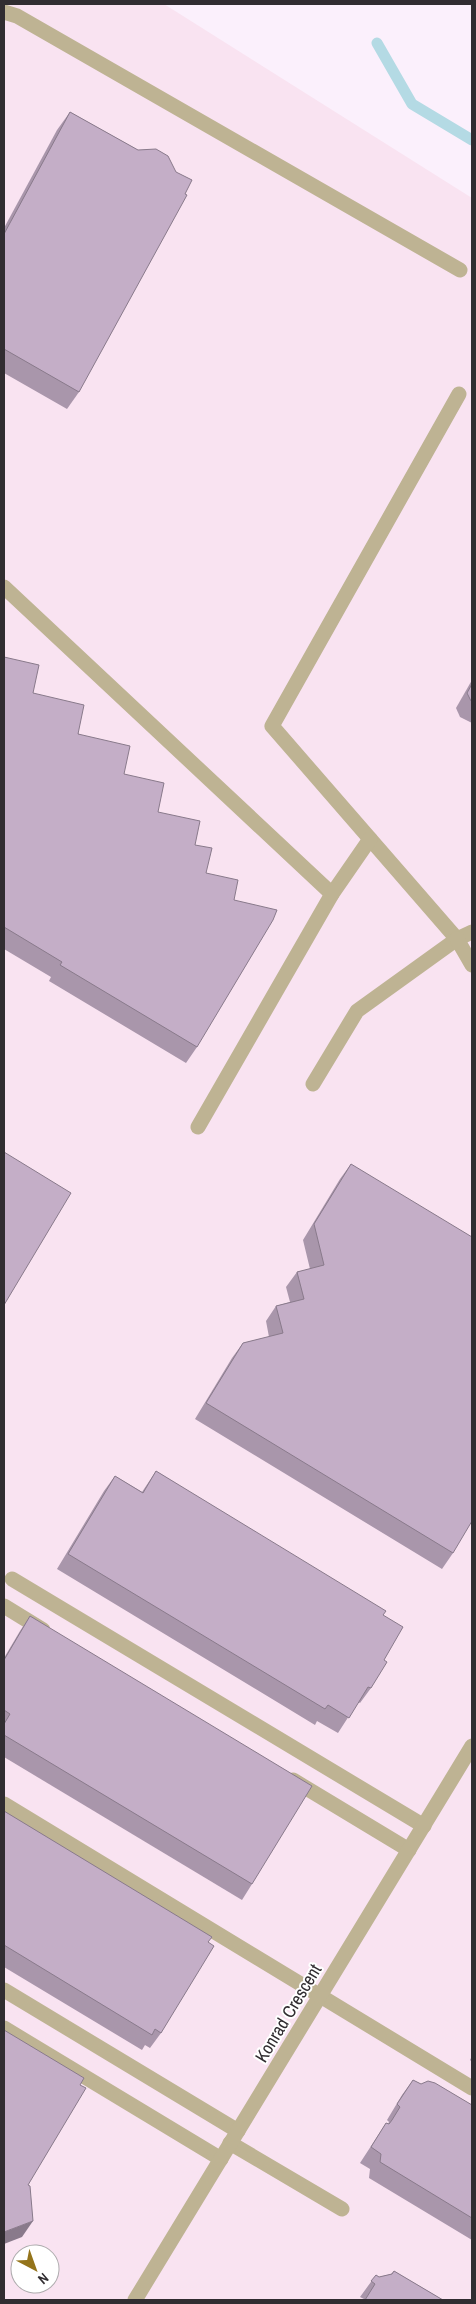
<svg xmlns="http://www.w3.org/2000/svg" width="476" height="2304" viewBox="0 0 476 2304" font-family="'Archivo Narrow',sans-serif">
  <style>
    .industrial { fill: #f9e3f1; fill-rule: evenodd }
    .lines { fill: none; stroke-linecap: round; stroke-linejoin: round }
    .stream { stroke: #b4dae4; stroke-width: 11 }
    .service { stroke: #beb393; stroke-width: 15 }
    .minor { stroke: #beb393; stroke-width: 15 }
    .wall { fill: #a996ab }
    .shaded-wall { fill: #897a8b }
    .building { fill: #c4aec7; stroke: #897a8b }
    .labels { text-anchor: middle; dominant-baseline: central; stroke-width: 4; stroke-linejoin: round; paint-order: stroke }
    .street-label { font-size: 18px; fill: #312d31; stroke: #fff }
  </style>
  <rect width="100%" height="100%" fill="#fbf0fc"/>
  <path class="industrial" d="M4,4H164L472,198V2300H4ZM20,2254H50V2284H20Z"/>
  <g class="lines">
    <path class="stream" d="M377,43L412,104L472,140"/>
    <g class="service">
      <path d="M4,12L17,16L460,270"/>
      <path d="M4,587L332,894"/>
      <path d="M457,939L272,726L459,394"/>
      <path d="M313,1084L357,1011L457,939L472,932"/>
      <path d="M198,1127L332,894L370,839"/>
      <path d="M12,1579L424,1826"/>
      <path d="M4,1606L43,1630"/>
      <path d="M293,1780L409,1850"/>
      <path d="M4,1804L472,2088"/>
      <path d="M4,1990L238,2131"/>
      <path d="M4,2028L221,2159"/>
      <path d="M230,2143L342,2209"/>
    </g>
    <g class="minor">
      <path d="M457,939L472,965"/>
      <path d="M135,2300L472,1746"/>
    </g>
  </g>
  <g class="wall">
    <path d="M70,112L138,150L79,392L67,409L4,373V228L57,130Z"/>
    <path d="M4,657L33,693L124,774L158,812L195,845L206,873L197,1047L186,1063L49,981L51,977L4,949Z"/>
    <path d="M472,680V723L460,717L456,708Z"/>
    <path d="M351,1164L453,1553L442,1569L195,1419L232,1358L243,1343L269,1337L266,1321L276,1306L290,1302L286,1287L297,1272L310,1269L303,1240L340,1179Z"/>
    <path d="M156,1471L383,1615L384,1660L371,1688L360,1703L358,1702L338,1733L317,1721L315,1725L57,1569L104,1491L115,1476L142,1492Z"/>
    <path d="M30,1616L252,1884L242,1900L4,1757V1658L20,1631Z"/>
    <path d="M4,1811L208,1942L161,2033L150,2048L145,2045L142,2050L4,1967Z"/>
    <path d="M472,2056V2062L470,2060Z"/>
    <path d="M413,2080L421,2084L472,2105V2240L369,2178L370,2169L360,2163L386,2123L388,2124L389,2122L387,2120L402,2095Z"/>
    <path d="M394,2271L443,2300H363L364,2299L360,2297L376,2275L379,2277L391,2274Z"/>
  </g>
  <path class="shaded-wall" d="M33,2221L22,2237L4,2244V2232Z"/>
  <g class="building">
    <path d="M70,112L138,150L156,149L168,156L176,172L192,180L185,194L187,195L79,392L4,349V234Z"/>
    <path d="M4,657L39,665L33,693L84,705L78,734L130,746L124,774L164,783L158,812L200,821L195,845L212,848L206,873L238,880L234,900L277,910L273,920L197,1047L60,965L62,962L4,927Z"/>
    <path d="M472,684V702L471,701L467,693Z"/>
    <path d="M4,1152L71,1193L4,1305Z"/>
    <path d="M351,1164L472,1237V1521L453,1553L206,1403L243,1343L283,1333L276,1306L304,1299L297,1272L324,1265L314,1224Z"/>
    <path d="M156,1471L386,1611L383,1615L403,1627L384,1660L387,1662L371,1688L368,1687L349,1718L328,1705L325,1709L68,1554L115,1476L143,1493Z"/>
    <path d="M30,1616L312,1786L252,1884L4,1735V1724L10,1714L4,1710V1660Z"/>
    <path d="M4,1811L212,1937L208,1942L214,1946L161,2033L155,2029L152,2035L4,1945Z"/>
    <path d="M4,2030L84,2078L80,2085L86,2088L28,2185L30,2186L33,2221L4,2232Z"/>
    <path d="M413,2080L421,2084L428,2081L435,2083L472,2105V2218L380,2162L381,2154L371,2147L386,2123L389,2124L392,2120L400,2107L397,2104Z"/>
    <path d="M394,2271L443,2300H365L375,2284L371,2281L376,2275L379,2277L392,2274Z"/>
  </g>
  <g class="labels">
    <g class="street-label">
      <text transform="translate(288 2013) rotate(-59)">Konrad Crescent</text>
    </g>
  </g>
  <rect width="476" height="2304" fill="none" stroke="#312d31" stroke-width="10"/>
  <g transform="translate(35 2269) rotate(139)"><circle r="24" fill="#ffffff" stroke="#adabad"/>
  <path d="M0-4L9 19L0 12L-9 19Z" fill="#94741b"/>
  <text y="-8" font-size="14" font-weight="bold" text-anchor="middle" fill="#312d31">N</text>
  </g>
</svg>
